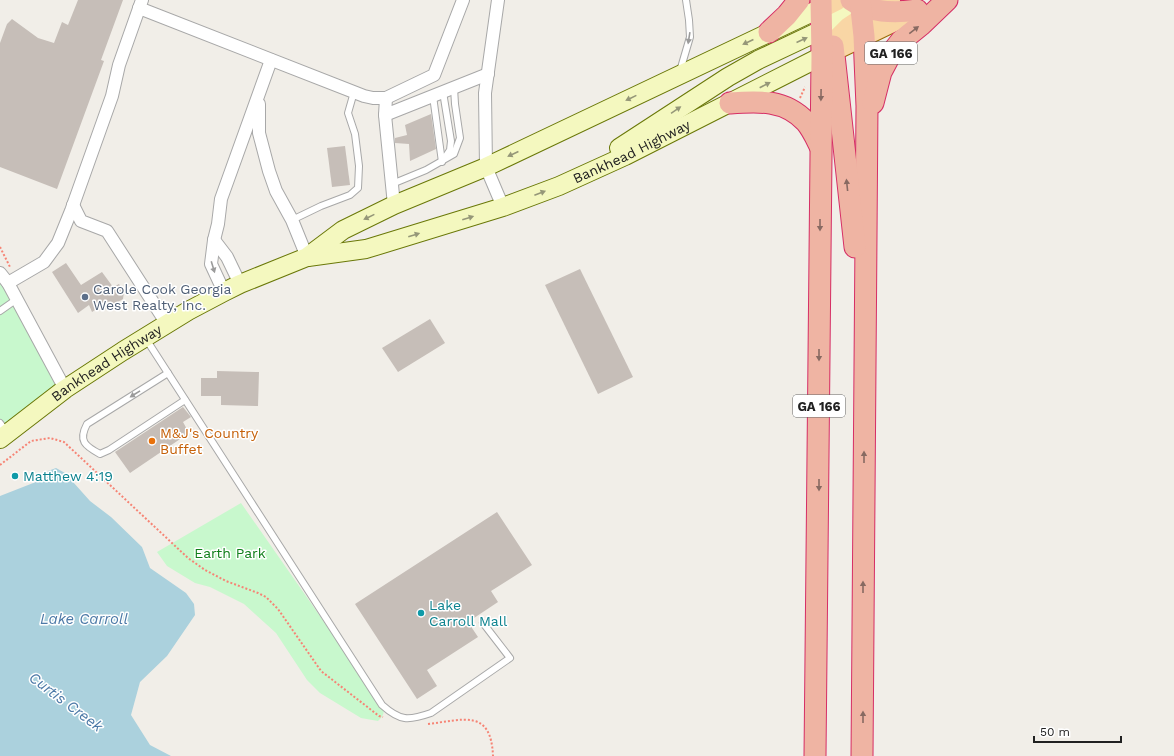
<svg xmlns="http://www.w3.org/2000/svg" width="1174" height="756" viewBox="0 0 1174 756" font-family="'Work Sans',sans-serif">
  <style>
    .park { fill: #c8f8cd }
    .water { fill: #abd1dd }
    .building { fill: #c6beb8 }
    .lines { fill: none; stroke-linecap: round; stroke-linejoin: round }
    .service-casing { stroke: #a8a8a8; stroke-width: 8 }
    .minor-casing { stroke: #a8a8a8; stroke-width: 14 }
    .secondary-casing { stroke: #6a7808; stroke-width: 20 }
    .primary-casing { stroke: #9a6b05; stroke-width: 22 }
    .trunk-casing { stroke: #d62e65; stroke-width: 23 }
    .path { stroke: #f68475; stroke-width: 2; stroke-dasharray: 2 2; stroke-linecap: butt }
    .service { stroke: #fff; stroke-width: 6 }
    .minor { stroke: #fff; stroke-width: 12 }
    .secondary { stroke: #f4f8bf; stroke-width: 18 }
    .primary { stroke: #f9d6a5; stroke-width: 20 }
    .trunk { stroke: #efb4a3; stroke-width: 21 }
    .oneway { fill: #886a62 }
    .oneway2 { fill: #9b9b9b }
    .oneway3 { fill: #959778 }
    .service-dot { fill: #5c6f8a; stroke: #fff; stroke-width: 1.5 }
    .food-dot { fill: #e8710a; stroke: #fff; stroke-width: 1.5 }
    .culture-dot { fill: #0f9aa8; stroke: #fff; stroke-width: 1.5 }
    .labels { text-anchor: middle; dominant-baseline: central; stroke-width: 3; stroke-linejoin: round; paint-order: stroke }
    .shield { fill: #fff; stroke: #646464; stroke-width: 1 }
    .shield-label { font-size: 13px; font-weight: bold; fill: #212121 }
    .street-label { font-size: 14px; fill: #212121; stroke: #fff }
    .service-label { font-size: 14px; fill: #4e5e75; stroke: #fff; text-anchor: start }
    .food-label { font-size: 14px; fill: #c56008; stroke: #fff; text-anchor: start }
    .culture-label { font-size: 14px; fill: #0d838f; stroke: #fff; text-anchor: start }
    .park-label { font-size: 14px; fill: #0f7f1a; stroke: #fff }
    .water-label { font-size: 15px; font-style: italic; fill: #4c79a7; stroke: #fff }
  </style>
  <rect width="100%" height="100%" fill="#f1eee8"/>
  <g class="park">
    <path d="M0,273L65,389L0,428Z"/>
    <path d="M241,503L382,705C385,713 384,715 378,721L361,718L320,693L307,680L276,633L255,614L244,604L210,587L195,583L167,566L157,552Z"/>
  </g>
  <path class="water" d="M56,468L65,473L90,501L111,517L142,547L150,568L186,593L194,604L195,615L167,656L140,682L131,715L150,745L171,756H0V496L46,478L48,471Z"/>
  <g class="building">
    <path d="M78,0H123L101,60L104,61L57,189L0,167V43L7,24L12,19L38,38L54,43L62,22L68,25Z"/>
    <path d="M431,114L436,149L410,161L409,144L395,143V138L407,135L405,125Z"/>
    <path d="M345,146L350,185L332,187L327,148Z"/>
    <path d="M66,263L81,285L102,272L113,287L119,284L124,292L123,299L106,309L103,305L92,312L89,305L78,313L52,272Z"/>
    <path d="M580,269L633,377L598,394L545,285Z"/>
    <path d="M430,319L445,343L398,372L382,348Z"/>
    <path d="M217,371L259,372L258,406L221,405V396H201V378H217Z"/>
    <path d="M183,407L191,417L183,422L189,433L130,473L115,452Z"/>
    <path d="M497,512L532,565L491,591L498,602L468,622L478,637L427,670L437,686L417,699L355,604Z"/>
  </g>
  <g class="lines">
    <defs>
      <g id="service">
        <path d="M680,71L690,37L689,20L686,0"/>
        <path d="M443,92L451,141L450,150L444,159"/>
        <path d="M433,96L442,162"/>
        <path d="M392,184L426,170L454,154L460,138L455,104L454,88"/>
        <path d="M292,220L321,206L350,195L358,188L359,166L355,134L348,113L354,92"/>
        <path d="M0,311L17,299"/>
        <path d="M146,339L382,705C400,721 408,721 431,713L510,658L483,623"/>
        <path d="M168,373L87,424C78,441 85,446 100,454L109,450L185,400"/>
        <path d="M0,423L7,432"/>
      </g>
      <g id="minor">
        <path d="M498,0L485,93L486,167L503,207"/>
        <path d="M139,8L364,96L373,98H386L385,115L488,74"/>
        <path d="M386,98L434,75L463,0"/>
        <path d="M259,104V133L269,171L276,191L292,220L307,257"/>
        <path d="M385,115L394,205"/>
        <path d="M73,205L81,221L107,231L167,324"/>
        <path d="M214,240L227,257L240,284"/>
        <path d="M0,273L8,283L65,389"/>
        <path d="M8,283L44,262L58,243L71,211L112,96L119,65L142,0"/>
        <path d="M224,292L211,264L214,240L218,224L221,199L271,60"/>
      </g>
      <g id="secondary">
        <path d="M619,148L728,77L758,60L830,26C839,19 848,11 853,0"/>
        <path id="s1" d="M308,257L366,249L503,207L559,186L625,156L822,56"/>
        <path id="s2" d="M0,439L65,389L123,351L188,311L224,292L240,284L307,257L343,230L394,205L486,167L821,8"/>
      </g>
      <g id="primary">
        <path d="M821,8L837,0"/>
        <path d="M828,48L849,27L890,0"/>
        <path d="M822,56L915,11"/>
      </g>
      <g id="trunk">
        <path d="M851,0C870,13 896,13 917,10"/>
        <path d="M860,0L864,36L867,106L862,756"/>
        <path d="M769,32L787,15L799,0"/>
        <path d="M833,46L855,247"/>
        <path d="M730,103C758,101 785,99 806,122C812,129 816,138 820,146"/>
        <path d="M873,103L881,72L890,55L901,41L922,24L947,0"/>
        <path d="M815,756L822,56L821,0"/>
      </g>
    </defs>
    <use href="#service" class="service-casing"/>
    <use href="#minor" class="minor-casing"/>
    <use href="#secondary" class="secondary-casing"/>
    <use href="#primary" class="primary-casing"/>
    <use href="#trunk" class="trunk-casing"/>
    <g class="path">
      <path d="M800,98L805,87"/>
      <path d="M0,247L10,267"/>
      <path d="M0,465L31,441L50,438L64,442L188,558L205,570L226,581L258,593L266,597L278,609L321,671L379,716L383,717"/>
      <path d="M428,724C463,720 491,708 493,756"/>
    </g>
    <use href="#service" class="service"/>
    <use href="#minor" class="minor"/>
    <use href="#secondary" class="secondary"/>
    <use href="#primary" class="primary"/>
    <use href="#trunk" class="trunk"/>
  </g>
  <defs><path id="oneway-solid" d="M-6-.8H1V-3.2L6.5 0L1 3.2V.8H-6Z"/></defs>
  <g class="oneway">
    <use href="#oneway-solid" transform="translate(914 30) rotate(-38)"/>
    <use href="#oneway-solid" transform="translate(821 95) rotate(91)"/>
    <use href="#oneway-solid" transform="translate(847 185) rotate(-96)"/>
    <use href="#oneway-solid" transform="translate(820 225) rotate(90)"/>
    <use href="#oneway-solid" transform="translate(819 355) rotate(90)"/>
    <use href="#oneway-solid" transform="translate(864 457) rotate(-90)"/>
    <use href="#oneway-solid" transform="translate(819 485) rotate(90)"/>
    <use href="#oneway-solid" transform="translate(863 587) rotate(-90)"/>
    <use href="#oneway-solid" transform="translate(863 717) rotate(-90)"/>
  </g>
  <g class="oneway2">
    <use href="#oneway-solid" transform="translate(689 38) rotate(99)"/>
    <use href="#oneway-solid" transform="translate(213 267) rotate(73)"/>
    <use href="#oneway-solid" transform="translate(135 394) rotate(148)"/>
  </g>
  <g class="oneway3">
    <use href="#oneway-solid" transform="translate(802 40) rotate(-24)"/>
    <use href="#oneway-solid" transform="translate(748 42) rotate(155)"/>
    <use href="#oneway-solid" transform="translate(765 85) rotate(-27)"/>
    <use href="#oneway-solid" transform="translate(631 98) rotate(154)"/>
    <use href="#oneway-solid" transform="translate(676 110) rotate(-34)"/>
    <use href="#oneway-solid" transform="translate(513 154) rotate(155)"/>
    <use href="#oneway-solid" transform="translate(540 193) rotate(-21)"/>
    <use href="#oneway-solid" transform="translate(369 217) rotate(154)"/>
    <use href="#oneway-solid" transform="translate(468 218) rotate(-17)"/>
    <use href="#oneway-solid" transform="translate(414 235) rotate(-17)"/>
  </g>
  <circle class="service-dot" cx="85" cy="297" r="4"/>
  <circle class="food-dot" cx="152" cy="441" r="4"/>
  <g class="culture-dot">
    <circle cx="15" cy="476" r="4"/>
    <circle cx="421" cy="613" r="4"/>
  </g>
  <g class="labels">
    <g class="shield">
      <rect x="865" y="42" width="52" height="22" rx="3"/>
      <rect x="793" y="395" width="52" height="22" rx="3"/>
    </g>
    <g class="shield-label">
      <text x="891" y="53">GA 166</text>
      <text x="819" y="406">GA 166</text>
    </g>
    <g class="street-label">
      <text stroke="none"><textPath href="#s1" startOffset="342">Bankhead Highway</textPath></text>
      <text stroke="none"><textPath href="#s2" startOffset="131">Bankhead Highway</textPath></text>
    </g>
    <g class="service-label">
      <text x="93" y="289">Carole Cook Georgia<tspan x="93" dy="16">West Realty, Inc.</tspan></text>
    </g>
    <g class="food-label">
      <text x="160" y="433">M&amp;J's Country<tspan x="160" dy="16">Buffet</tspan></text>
    </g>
    <g class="culture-label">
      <text x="23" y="476">Matthew 4:19</text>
      <text x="429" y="605">Lake<tspan x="429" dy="16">Carroll Mall</tspan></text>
    </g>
    <g class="park-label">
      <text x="230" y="553">Earth Park</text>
    </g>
    <g class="water-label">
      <text x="84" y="619">Lake Carroll</text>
      <text transform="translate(66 702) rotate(37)">Curtis Creek</text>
    </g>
  </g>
  <path d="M1034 736v6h87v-6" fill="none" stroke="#212121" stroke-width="2"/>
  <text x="1040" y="736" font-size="12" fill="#212121" stroke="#ffffff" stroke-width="3" paint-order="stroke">50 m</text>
</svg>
